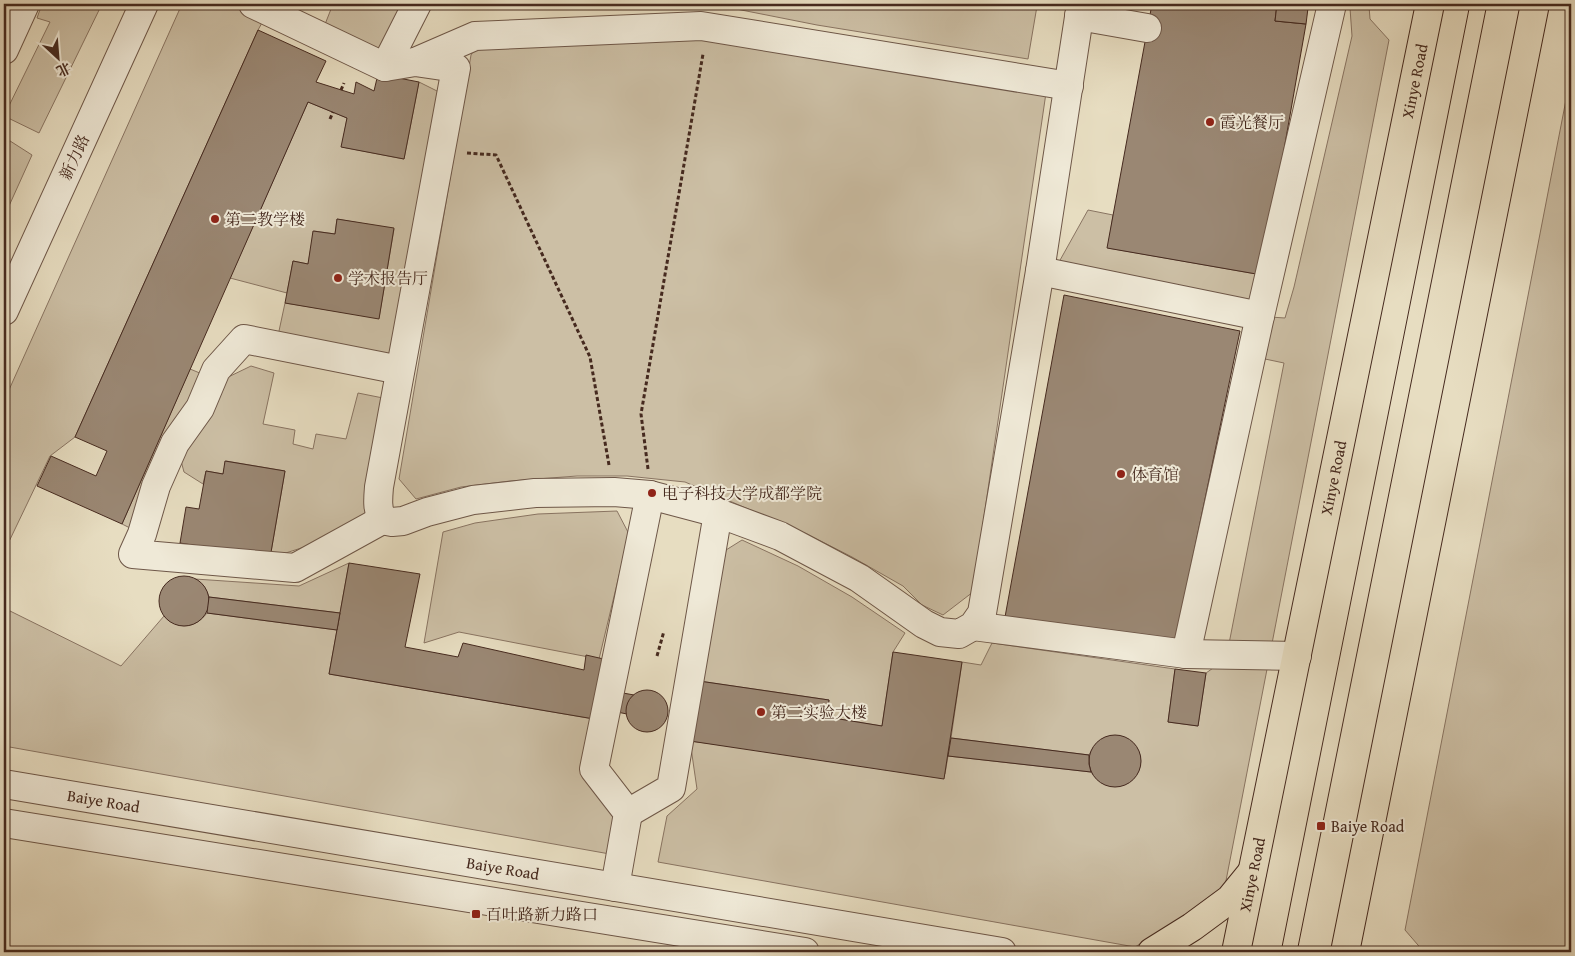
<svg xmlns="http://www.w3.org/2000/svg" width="1575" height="956" viewBox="0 0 1575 956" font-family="'Gentium Book Plus','Noto Serif SC',serif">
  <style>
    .green { fill: #ccbfa5; stroke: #897462 }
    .building { fill: #9a8773; stroke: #462a1f }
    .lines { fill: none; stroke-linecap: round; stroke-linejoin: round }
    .minor-casing { stroke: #6e5748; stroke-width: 30 }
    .major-casing { stroke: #462a1f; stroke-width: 30 }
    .path { stroke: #462a1f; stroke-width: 3; stroke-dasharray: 4 2.5; stroke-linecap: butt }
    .minor { stroke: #efe9d7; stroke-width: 28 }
    .major { stroke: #e7ddc1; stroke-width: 28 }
    .tram { stroke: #462a1f; stroke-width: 1 }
    .poi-dot { fill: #8f2418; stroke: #efe9d7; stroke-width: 2 }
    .labels { text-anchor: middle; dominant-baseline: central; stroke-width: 4; stroke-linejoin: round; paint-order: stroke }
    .street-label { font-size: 16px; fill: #462a1f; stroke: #efe9d7 }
    .poi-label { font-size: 16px; fill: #462a1f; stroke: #efe9d7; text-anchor: start }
  </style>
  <rect width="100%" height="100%" fill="#e7ddc1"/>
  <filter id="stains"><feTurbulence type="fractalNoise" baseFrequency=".004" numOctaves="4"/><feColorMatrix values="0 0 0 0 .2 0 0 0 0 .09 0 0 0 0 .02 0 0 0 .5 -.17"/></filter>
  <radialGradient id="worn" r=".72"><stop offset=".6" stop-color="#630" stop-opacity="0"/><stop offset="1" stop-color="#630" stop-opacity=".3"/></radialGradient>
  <g class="green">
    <path d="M42,4H102L39,133L4,116L50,22L37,18Z"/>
    <path d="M182,4H201L268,12L258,30L75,437L50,456L4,552V401Z"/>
    <path d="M333,4H415L385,67L320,37Z"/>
    <path d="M691,4H1022L1037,6L1028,59L817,25L711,4Z"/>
    <path d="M1369,6L1370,19L1389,40L1224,891L1135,947L658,862L667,816L697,789L690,741L945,774L948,756L1091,772C1116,807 1158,770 1133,743C1127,738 1119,735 1112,736C1100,737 1094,745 1089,755L951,738L962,662L981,665L992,643L1175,669L1168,722L1198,726L1206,673L1226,659L1284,363L1265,359L1270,317L1285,318L1294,287L1352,36L1350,8Z"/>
    <path d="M701,26L1047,86L973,592L943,615L922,605L903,586L852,557L807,534L685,482L627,476H577L510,481L461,487L416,499L399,479L471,55L477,45Z"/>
    <path d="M1571,74V952H1424L1405,930Z"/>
    <path d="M419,82L451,98L400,370L276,345L285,303L379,318L394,229L337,219L335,234L314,231L308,264L293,261L287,293L230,278L308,102L347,118L342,147L404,159Z"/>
    <path d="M7,139L32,155L4,217V145Z"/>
    <path d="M1088,210L1113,215L1108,248L1262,275L1247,306L1059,262Z"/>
    <path d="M251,366L274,373L263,424L295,430L293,444L313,449L316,434L346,439L358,393L383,398L366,514L320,542L270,558L285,471L226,461L223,474L206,471L203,484L184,472L180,457L220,381Z"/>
    <path d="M190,369L212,378L142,534L122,524Z"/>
    <path d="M617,511L629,534L599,659L459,632L424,643L443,532L475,523L538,514Z"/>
    <path d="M742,540L798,566L852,597L905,633L893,652L882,726L827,717L829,700L699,681L726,550Z"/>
    <path d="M349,563L340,613L209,597C206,588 203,584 195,579L299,586Z"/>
    <path d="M4,608L121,666L164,616C178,630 195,629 207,613L337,630L329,674L594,719L584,772L627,820L621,856L4,746Z"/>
  </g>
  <g class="building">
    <path d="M1107,4H1123L1121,12L1106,9Z"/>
    <path d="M1152,4H1277L1275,21L1306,24L1262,275L1107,248Z"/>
    <path d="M1277,4L1308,8L1306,24L1275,21Z"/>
    <path d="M258,30L326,61L316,82L354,94L356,82L374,91L378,74L419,82L404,159L341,147L347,118L308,102L122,524L37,486L51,456L96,476L107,451L75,437Z"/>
    <path d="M337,219L394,228L379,319L285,303L293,261L308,264L313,231L335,234Z"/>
    <path d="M1064,295L1240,331L1175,643L1005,617Z"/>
    <path d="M225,461L285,471L270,558L180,543L186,507L199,509L206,471L223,474Z"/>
    <path d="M349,563L420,574L405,647L458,657L463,643L584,670L586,655L608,660L594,719L329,674Z"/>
    <circle cx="184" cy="601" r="25"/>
    <path d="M209,597L340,613L337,630L207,613Z"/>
    <path d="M893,652L962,662L944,779L690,741L699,681L829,700L827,717L882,726Z"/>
    <path d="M1175,669L1206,673L1198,726L1168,722Z"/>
    <path d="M601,689L634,695L630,700L627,714L597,708Z"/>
    <circle cx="647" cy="711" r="21"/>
    <circle cx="1115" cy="761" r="26"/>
    <path d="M951,738L1089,755V764L1091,772L948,756Z"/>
  </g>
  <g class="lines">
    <defs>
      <g id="minor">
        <path d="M253,4L385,67L415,62L456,68L379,487C378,499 377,508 382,520L392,522L403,521L427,512L473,500L535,493L614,492L650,495L718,513L780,536L859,578L924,624L940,632L959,634L973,626L982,613L1040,271L1081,4"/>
        <path d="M1079,16L1147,28"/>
        <path d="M4,50L25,4"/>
        <path d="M415,62L475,36L701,26L1069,86"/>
        <path d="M385,67L417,4"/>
        <path d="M4,311L144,4"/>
        <path d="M1260,316L1332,4"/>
        <path d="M382,520L295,568L133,554L142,534L156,486L175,443L200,408L216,370L244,339L400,370"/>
        <path d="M973,626L1186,654L1260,316L1040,271"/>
        <path d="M1186,654L1297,656"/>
        <path id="s1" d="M4,784L1002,952"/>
        <path d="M628,813L671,788L718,513"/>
        <path d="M4,823L805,952"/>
        <path d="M615,887L628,813L594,769L650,495"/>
      </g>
      <g id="major">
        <path d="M1152,952L1192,927L1230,899L1252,872"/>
        <path id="s2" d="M1236,952L1430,4"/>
        <path d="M1345,952L1535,4"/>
      </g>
    </defs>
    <use href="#minor" class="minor-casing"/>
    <use href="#major" class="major-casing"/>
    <g class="path">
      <path d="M341,90L344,83"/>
      <path d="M330,119L333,112"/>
      <path d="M467,153L496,155L590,357L609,465"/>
      <path d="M648,469L641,414L703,54"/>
      <path d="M657,656L664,631"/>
    </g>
    <use href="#minor" class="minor"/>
    <use href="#major" class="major"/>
    <g class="tram">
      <path d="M1281,952L1470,4"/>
      <path d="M1297,952L1487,4"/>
    </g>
  </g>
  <g class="poi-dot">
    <circle cx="1210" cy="122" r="5"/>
    <circle cx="215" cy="219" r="5"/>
    <circle cx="338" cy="278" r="5"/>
    <circle cx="1121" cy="474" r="5"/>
    <circle cx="652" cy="493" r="5"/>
    <circle cx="761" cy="712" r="5"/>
    <rect x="1316" y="821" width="10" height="10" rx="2.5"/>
    <rect x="471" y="909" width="10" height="10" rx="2.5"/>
  </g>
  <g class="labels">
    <g class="street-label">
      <text stroke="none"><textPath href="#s2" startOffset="889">Xinye Road</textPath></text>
      <text transform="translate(74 157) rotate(-65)">新力路</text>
      <text stroke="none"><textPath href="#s2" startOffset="484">Xinye Road</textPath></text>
      <text stroke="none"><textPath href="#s1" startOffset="101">Baiye Road</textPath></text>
      <text stroke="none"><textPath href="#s1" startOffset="506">Baiye Road</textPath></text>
      <text stroke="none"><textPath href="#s2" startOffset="79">Xinye Road</textPath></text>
    </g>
    <g class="poi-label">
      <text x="1220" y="122">霞光餐厅</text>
      <text x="225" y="219">第二教学楼</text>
      <text x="348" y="278">学术报告厅</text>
      <text x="1131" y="474">体育馆</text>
      <text x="662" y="493">电子科技大学成都学院</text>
      <text x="771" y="712">第二实验大楼</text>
      <text x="1331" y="826">Baiye Road</text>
      <text x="486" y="914">百叶路新力路口</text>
    </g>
  </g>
  <rect width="1575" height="956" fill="none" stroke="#e7ddc1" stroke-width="20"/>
  <rect x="5" y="5" width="1565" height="946" fill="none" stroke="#462a1f" stroke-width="2.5"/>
  <rect x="10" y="10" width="1555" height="936" fill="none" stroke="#462a1f"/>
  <g transform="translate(58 58) rotate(154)" stroke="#efe9d7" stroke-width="4" paint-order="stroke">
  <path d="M0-4L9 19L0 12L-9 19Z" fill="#462a1f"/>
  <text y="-8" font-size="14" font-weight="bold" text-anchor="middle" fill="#462a1f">北</text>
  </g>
  <rect width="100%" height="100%" filter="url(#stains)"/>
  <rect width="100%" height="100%" fill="url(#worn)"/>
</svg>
